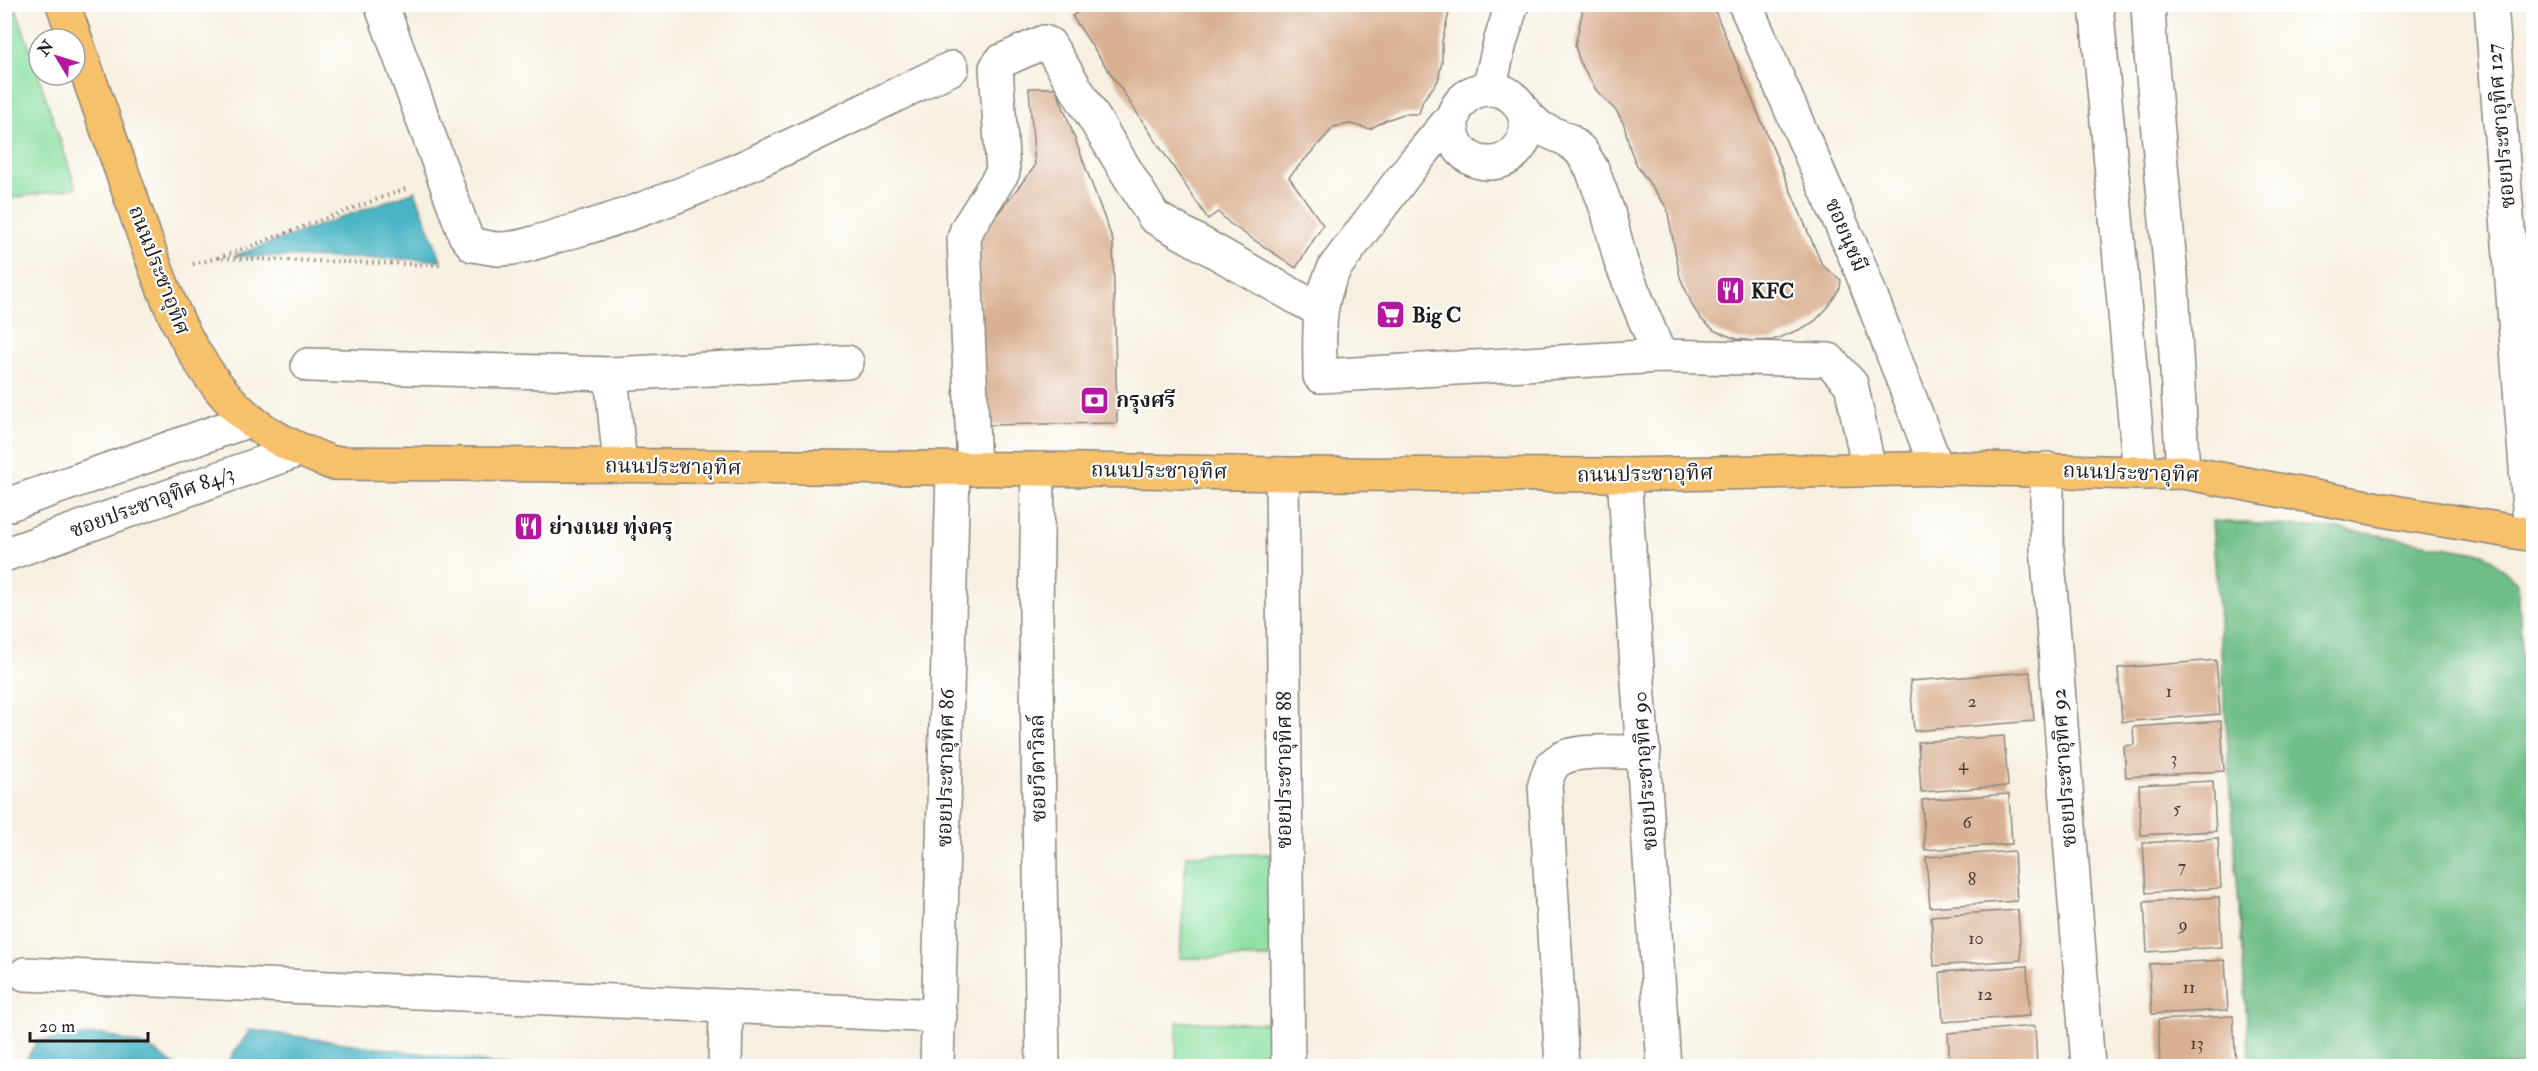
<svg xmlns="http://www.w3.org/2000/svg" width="2538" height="1071" viewBox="0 0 2538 1071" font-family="'IM FELL Double Pica','Noto Serif Thai',serif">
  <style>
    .green { fill: #8bdfa1; stroke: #547e5e; stroke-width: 1.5 }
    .forest { fill: #70be87; stroke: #466d52; stroke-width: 1.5 }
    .water { fill: #48b5c4; stroke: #326870; stroke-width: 1.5 }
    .building { fill: #d9b092 }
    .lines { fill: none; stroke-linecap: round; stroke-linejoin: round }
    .minor-casing { stroke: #8a867e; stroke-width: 36 }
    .major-casing { stroke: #8a867e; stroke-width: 36 }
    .path { stroke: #8a867e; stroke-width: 4; stroke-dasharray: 1.5 4.5; stroke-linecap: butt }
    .minor { stroke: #fff; stroke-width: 33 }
    .major { stroke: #f7c06b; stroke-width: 33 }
    .labels { text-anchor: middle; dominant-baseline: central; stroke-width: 4.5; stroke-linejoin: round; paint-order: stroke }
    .number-label { font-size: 18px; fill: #4b413a }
    .street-label { font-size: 21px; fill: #1c1c1c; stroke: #fff }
    .poi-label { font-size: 21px; font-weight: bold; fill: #1c1c1c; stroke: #fff; text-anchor: start }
  </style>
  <rect width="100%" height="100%" fill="#fff"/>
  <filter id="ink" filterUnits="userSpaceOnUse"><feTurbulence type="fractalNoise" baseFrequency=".0167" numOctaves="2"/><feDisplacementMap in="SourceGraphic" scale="12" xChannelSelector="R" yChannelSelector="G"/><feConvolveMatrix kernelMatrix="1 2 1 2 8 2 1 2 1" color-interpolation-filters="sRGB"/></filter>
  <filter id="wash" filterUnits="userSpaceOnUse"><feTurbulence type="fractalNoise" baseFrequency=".008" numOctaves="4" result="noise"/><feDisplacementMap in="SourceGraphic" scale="24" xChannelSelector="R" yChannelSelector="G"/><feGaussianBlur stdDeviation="1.35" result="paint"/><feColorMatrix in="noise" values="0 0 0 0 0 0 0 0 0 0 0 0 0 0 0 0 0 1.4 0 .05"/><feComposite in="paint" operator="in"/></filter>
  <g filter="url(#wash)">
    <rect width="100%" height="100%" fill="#f7f0e0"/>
    <g class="green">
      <path d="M15,5L76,188L5,199V8Z"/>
      <path d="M1271,854L1270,958H1180L1186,855Z"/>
      <path d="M1177,1022L1269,1023V1066H1176Z"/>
    </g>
    <path class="forest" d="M2212,521L2342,529L2484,553L2518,583L2533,864V1066H2250Z"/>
    <g class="water">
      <path d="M415,191L441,260L234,256Z"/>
      <path d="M250,1030L512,1066H225Z"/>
      <path d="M103,1034L150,1048L176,1066H23L37,1041Z"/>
    </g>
    <g id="blocks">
      <g class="building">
        <path d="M1090,4H1433L1450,9L1442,41V62L1438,81L1423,100L1419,114H1404L1386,120L1370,129L1350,124L1334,127L1289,177L1323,225L1296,268L1229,223L1218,212L1208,219L1072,16Z"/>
        <path d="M1584,4H1712L1822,265L1841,280L1840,288L1828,307L1815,321L1801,329L1773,340L1753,341L1737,339L1715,331L1701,319L1693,307L1680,277L1667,208L1637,166L1630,149L1624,124L1617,112L1596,90L1580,62L1575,46Z"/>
        <path d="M1029,88H1056L1113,241L1117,423L984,425L978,239L1035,166Z"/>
        <path d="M2216,660L2220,714L2122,722L2118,668Z"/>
        <path d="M2030,672L2034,721L1914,731L1910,681Z"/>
        <path d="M2221,721L2224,771L2126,777L2124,746L2134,745L2133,727Z"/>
        <path d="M2004,736L2008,786L1921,792L1918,742Z"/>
        <path d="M2213,781L2216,831L2141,835L2139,785Z"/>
        <path d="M2009,794L2012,844L1925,850L1922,800Z"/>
        <path d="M2218,838L2221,888L2146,893L2143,843Z"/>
        <path d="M2014,851L2017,901L1930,907L1926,857Z"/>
        <path d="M2219,897L2222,947L2147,952L2144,902Z"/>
        <path d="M2018,910L2021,960L1934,966L1931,916Z"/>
        <path d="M2225,960L2228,1010L2152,1014L2149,964Z"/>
        <path d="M2027,966L2030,1016L1943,1022L1940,972Z"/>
        <path d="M2233,1016L2236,1066H2160L2158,1020Z"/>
        <path d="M2035,1026L2037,1066H1950L1948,1033Z"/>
      </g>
    </g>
  </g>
  <g filter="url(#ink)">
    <use href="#blocks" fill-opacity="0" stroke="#8a867e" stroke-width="1.5"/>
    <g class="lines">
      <defs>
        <g id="minor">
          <path d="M381,4L465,235L473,245C482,246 491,249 500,249C522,249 545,239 567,233C697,198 829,126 952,68"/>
          <path d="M1745,4L1859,265L1937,469"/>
          <path d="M2096,4L2140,473"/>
          <path d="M2148,4L2150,43L2172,287L2183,472"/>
          <path d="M2491,4L2531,534"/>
          <path d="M1489,89L1500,43L1512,4"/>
          <circle cx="1489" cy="126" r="37"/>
          <path d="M1524,113L1540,128L1568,140L1581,151L1592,169L1608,212L1621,262L1660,356"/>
          <path d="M1454,115L1413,164L1335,267C1316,304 1320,336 1320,376L1660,356L1829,360L1851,384L1869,470"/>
          <path d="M308,365L611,374L847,362"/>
          <path d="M611,374L620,466"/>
          <path d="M974,469L964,239L967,229L1003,172L996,68L1001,61L1044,42L1049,44L1154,217L1319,310"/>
          <path d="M1038,469L1036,614L1043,1066"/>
          <path d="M2047,469V547L2088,1066"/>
          <path d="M1282,474L1288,1066"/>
          <path d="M1624,475L1664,1066"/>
          <path d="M4,506L250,420"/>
          <path d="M4,555L299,450"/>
          <path d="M25,974L940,1016"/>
          <path d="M725,1066L726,1007"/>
          <path d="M937,1066L953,470"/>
          <path d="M1562,1066L1545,784C1548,775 1550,765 1559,760C1576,748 1623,753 1644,752"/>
        </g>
        <path id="major" d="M63,4C85,66 106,127 128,189C157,271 180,358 248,418C272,439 304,452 332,463L1038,469L1282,474L1624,475L1952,468L2140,473L2183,472L2394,512L2534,535"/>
      </defs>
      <use href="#minor" class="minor-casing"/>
      <use href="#major" class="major-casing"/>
      <g class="path">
        <path d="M218,258L408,188"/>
        <path d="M193,264L218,258L440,265"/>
      </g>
      <use href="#minor" class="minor"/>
      <use href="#major" class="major"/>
    </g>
  </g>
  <defs>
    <symbol id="restaurant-square" viewBox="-11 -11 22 22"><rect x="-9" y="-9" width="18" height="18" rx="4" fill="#b5179e" stroke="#fff"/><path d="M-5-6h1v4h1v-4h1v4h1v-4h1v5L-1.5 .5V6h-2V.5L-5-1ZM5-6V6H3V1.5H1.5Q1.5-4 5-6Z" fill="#fff"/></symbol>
    <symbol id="supermarket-square" viewBox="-11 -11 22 22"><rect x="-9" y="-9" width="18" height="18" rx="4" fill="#b5179e" stroke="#fff"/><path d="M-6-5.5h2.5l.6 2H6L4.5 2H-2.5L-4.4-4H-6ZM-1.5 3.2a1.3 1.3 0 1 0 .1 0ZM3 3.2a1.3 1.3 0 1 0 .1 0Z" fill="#fff"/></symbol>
    <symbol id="bank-square" viewBox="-11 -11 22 22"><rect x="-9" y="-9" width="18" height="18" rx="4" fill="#b5179e" stroke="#fff"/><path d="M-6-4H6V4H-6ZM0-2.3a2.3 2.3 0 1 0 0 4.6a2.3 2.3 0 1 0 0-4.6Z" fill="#fff"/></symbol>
  </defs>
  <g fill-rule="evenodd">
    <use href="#restaurant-square" x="1714" y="274" width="33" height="33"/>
    <use href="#supermarket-square" x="1374" y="298" width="33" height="33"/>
    <use href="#bank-square" x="1078" y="384" width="33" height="33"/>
    <use href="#restaurant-square" x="512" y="510" width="33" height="33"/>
  </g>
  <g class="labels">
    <g class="number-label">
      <text x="2169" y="691">1</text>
      <text x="1972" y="701">2</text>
      <text x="2174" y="758">3</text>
      <text x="1963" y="764">4</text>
      <text x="2177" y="808">5</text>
      <text x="1967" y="822">6</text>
      <text x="2182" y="866">7</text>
      <text x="1972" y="879">8</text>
      <text x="2183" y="924">9</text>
      <text x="1976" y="938">10</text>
      <text x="2189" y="987">11</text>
      <text x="1985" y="994">12</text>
      <text x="2197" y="1043">13</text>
    </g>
    <g class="street-label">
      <text transform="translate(2501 126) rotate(-95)">ซอยประชาอุทิศ 127</text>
      <text transform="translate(1846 235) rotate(67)">ซอยนุชมี</text>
      <text transform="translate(159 270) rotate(69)">ถนนประชาอุทิศ</text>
      <text transform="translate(673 467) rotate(1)">ถนนประชาอุทิศ</text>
      <text transform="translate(1159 471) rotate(1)">ถนนประชาอุทิศ</text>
      <text transform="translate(2131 473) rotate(2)">ถนนประชาอุทิศ</text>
      <text transform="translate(1645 474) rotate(-1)">ถนนประชาอุทิศ</text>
      <text transform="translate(152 502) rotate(-20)">ซอยประชาอุทิศ 84/3</text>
      <text transform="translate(946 768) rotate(-89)">ซอยประชาอุทิศ 86</text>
      <text transform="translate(1038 768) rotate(-91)">ซอยวีดาวิลล์</text>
      <text transform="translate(2064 768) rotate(-94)">ซอยประชาอุทิศ 92</text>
      <text transform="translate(1284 770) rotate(-90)">ซอยประชาอุทิศ 88</text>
      <text transform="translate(1645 771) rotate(-94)">ซอยประชาอุทิศ 90</text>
    </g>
    <g class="poi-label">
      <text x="1751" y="291">KFC</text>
      <text x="1412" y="315">Big C</text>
      <text x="1116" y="400">กรุงศรี</text>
      <text x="549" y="527">ย่างเนย ทุ่งครุ</text>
    </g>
  </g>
  <rect width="2538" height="1071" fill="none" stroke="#fff" stroke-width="24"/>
  <g transform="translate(57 57) rotate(308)"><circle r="28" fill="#ffffff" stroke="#a4a4a4" stroke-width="1.5"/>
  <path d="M0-4.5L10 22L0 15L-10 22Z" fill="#b5179e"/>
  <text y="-9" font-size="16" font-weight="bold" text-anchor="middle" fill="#1c1c1c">N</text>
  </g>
  <path d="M30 1032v9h118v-9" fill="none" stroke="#1c1c1c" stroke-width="3"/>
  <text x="39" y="1032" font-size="18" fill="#1c1c1c" stroke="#ffffff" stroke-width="4.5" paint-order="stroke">20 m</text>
</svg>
